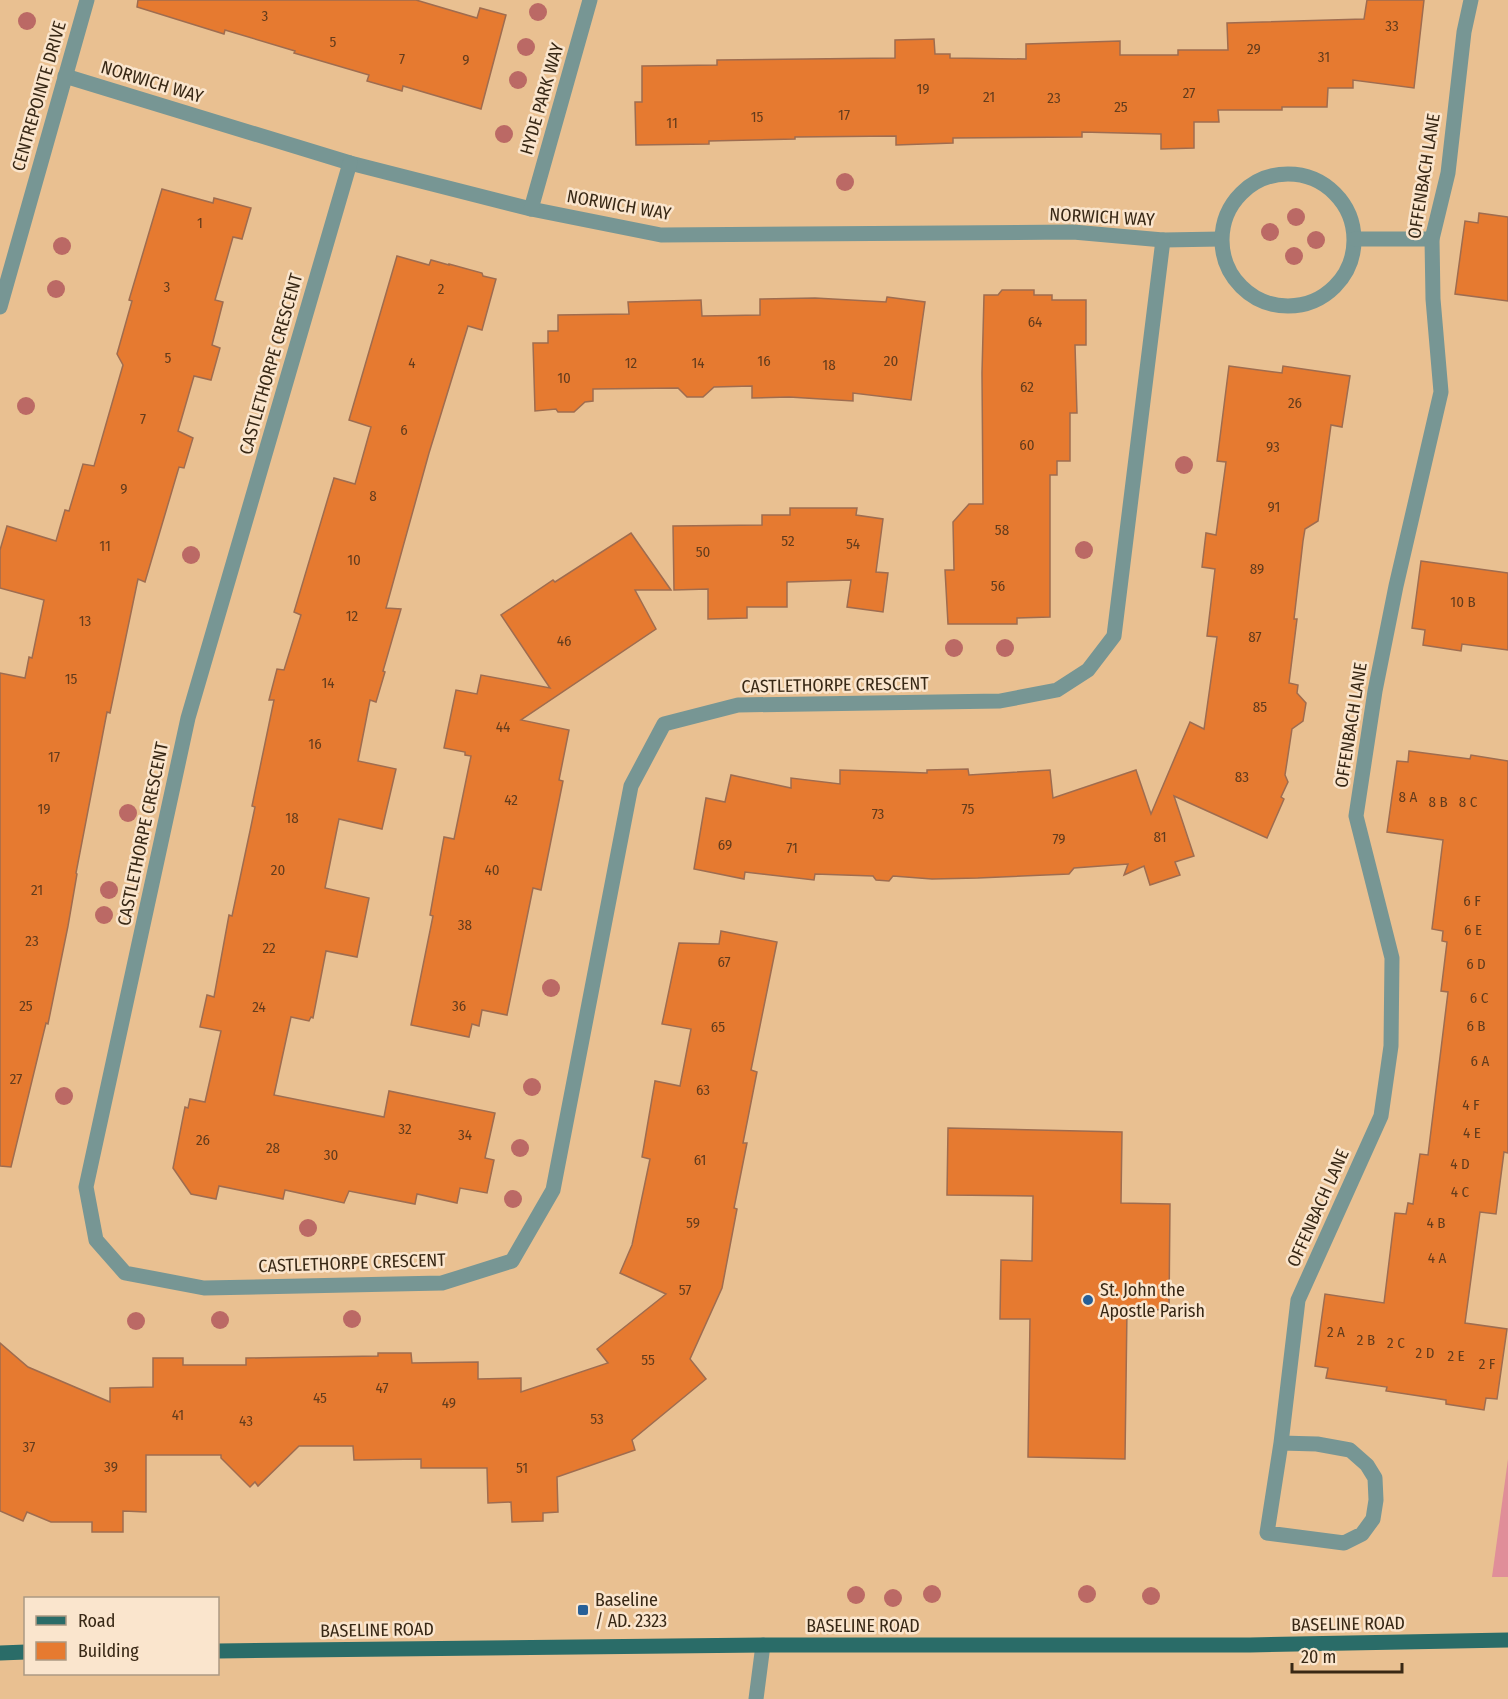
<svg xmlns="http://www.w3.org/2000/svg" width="1508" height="1699" viewBox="0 0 1508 1699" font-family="'Fira Sans Condensed',sans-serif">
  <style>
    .green { fill: #e08e99 }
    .building { fill: #e67a30; stroke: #9f6c4f; stroke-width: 1.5 }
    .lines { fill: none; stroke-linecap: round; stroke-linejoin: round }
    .service { stroke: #779694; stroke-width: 15 }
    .minor { stroke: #779694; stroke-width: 15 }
    .tertiary { stroke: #779694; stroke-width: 15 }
    .primary { stroke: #2a6c68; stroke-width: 15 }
    .tree { fill: #bb6965 }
    .poi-dot { fill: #265f97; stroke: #fae5cd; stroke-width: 2 }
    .labels { text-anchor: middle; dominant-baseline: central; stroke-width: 5; stroke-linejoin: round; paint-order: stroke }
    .number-label { font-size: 15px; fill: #643c1c }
    .street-label { font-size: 18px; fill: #382815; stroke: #fae5cd }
    .poi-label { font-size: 18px; fill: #382815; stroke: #fae5cd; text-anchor: start }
  </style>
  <rect width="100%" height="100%" fill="#e9c091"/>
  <path class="green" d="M1508,1459V1577H1492Z"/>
  <g class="building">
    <path d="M138,0H416L477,18L480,8L506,15L481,109L403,86L402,91L367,81L369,75L294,53L295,51L225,30L224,34L137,7Z"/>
    <path d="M1367,0H1424L1414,88L1353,80V88H1328L1327,107H1282V110H1218L1219,122H1194V148L1161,149V134L1082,132V137L953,138V143L896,145V136L795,137V139L709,141V144L636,145L635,102H642V66L717,65V60L895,58V40L934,39L935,54H950V58L1026,59V44L1120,41V55H1178V50H1228L1227,23L1364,19Z"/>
    <path d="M162,189L213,203L214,198L251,208L242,239L233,237L215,300L223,302L212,345L220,348L211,380L194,376L178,431L193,438L184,468L179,467L145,582L138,579L110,713L107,712L76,873L77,874L68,926L48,1024L46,1023L11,1167L0,1166V673L25,678L29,657L32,658L44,600L0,588V550L7,526L56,541L65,510L69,511L83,464L94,466L123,365L117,354L132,301L129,300Z"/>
    <path d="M1479,213L1508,217V301L1455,294L1465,221L1478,223Z"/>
    <path d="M397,256L429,265L431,260L449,265V264L482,273L483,276L496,279L482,330L468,326L429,453L386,608L401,609L383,671L385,672L376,702L370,700L358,761L396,769L382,829L339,819L325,888L369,898L357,957L326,951L313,1018L311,1017L309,1021L291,1017L274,1095L384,1117L389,1091L495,1113L485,1158L494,1160L487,1193L460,1188L457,1203L417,1194L415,1204L349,1191L344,1203L285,1190L283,1199L219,1186L216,1199L191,1194L173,1168L185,1107L188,1108L190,1099L205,1102L221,1031L200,1027L207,995L214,997L229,915L232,916L250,831L255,807L252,806L274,700H269L277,669L284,670L301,615L294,612L334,478L355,484L371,427L349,420Z"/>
    <path d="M1002,290H1034V295H1052V300H1086V345H1075L1077,413H1070V461H1057V475H1050V617L1017,618V624H948L945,570H954L953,522L969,504H983L982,373L984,295H998Z"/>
    <path d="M887,297L925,302L911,400L853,393V401L789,397L752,398V386L714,387L703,397H687L678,388L593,389V401L585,402L574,412H558L556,409L535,411L533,343H548V331H558V315L629,314L628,302L701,300L702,316L760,315V299L815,298L886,302Z"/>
    <path d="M1229,366L1282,373L1283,366L1350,376L1342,427L1331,425L1318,521L1305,529L1303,541L1294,619H1297L1289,683L1298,685L1297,693L1306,703L1303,721L1292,729L1285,775L1288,782L1281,797L1284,799L1267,838L1174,796L1194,856L1175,862L1180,875L1150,885L1144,866L1124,875L1128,864L1074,868L1069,874L978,878L932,879L893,876L889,881L876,880L873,876L815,874L814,880L745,872L744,879L694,869L706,798L725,802L731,775L791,788V778L840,784V770L927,773V770L968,769L969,775L1050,770L1053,798L1136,770L1151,814L1190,722L1204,729L1217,637L1207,636L1215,569L1202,567L1206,533L1216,535L1226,462L1217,461Z"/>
    <path d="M790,508H857L856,515L883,519L876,572L888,573L883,612L847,607L851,580L787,582V607H747V618L708,619V589L674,590L673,526L762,525V515H790Z"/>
    <path d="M631,533L671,590H635L656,629L521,720L569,730L559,780L563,781L541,890L533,888L507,1015L482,1010L479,1026L472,1024L469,1037L411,1025L433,916L430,915L444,837L454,839L471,756L465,755V752L444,748L456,690L477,694L481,675L550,688L501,615L553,580L555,582Z"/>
    <path d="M1421,561L1508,573V650L1462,644L1461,651L1423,645L1425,630L1412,628Z"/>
    <path d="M1409,751L1470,759L1471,755L1508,761V1153L1504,1152L1496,1214L1480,1212L1465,1323L1507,1329L1497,1399L1486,1398L1484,1410L1446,1404V1400L1386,1391L1387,1387L1326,1378L1328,1368L1315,1366L1325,1294L1384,1303L1395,1213L1406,1214L1408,1203L1413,1204L1420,1154L1428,1155L1448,992L1441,991L1447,942L1442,941L1443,931L1432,929L1443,840L1387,832L1397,761L1408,762Z"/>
    <path d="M721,931L777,942L751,1070L757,1072L743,1143H747L734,1208L737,1209L722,1288L690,1359L706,1379L632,1440L635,1450L557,1477L558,1512L543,1513V1521L512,1522L511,1502L488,1503L487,1468H421V1459L354,1460L353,1446H299L258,1486L255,1482L250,1487L221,1458V1455H146V1512L123,1511V1532H92V1522H51L27,1512L23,1521L0,1511V1343L28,1367L110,1402V1388L153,1387V1358H183V1365H246V1358L378,1356V1353H411L412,1363L478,1362V1379L521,1378V1392L608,1363L597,1349L666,1294L620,1273L632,1245L650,1159L642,1157L655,1081L680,1086L691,1029L662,1024L679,943L719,944Z"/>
    <path d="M948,1128L1122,1132L1121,1203L1170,1204L1169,1310L1127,1309L1125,1459L1028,1457L1030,1319H1000L1001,1260L1032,1261L1033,1196L947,1195Z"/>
  </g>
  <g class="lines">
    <path class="service" d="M756,1699L763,1645"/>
    <g class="minor">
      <path d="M65,76L350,163L531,209L661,235L1073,232L1163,240L1221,239"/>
      <path d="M350,163L188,718L86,1187L96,1240L125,1273L204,1288L442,1283L512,1261L553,1190L631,786L664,724L738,705L1000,701L1057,690L1088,670L1114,636L1163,240"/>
      <circle cx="1288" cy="240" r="66"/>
      <path d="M531,209L590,0"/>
      <path d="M1355,239H1432"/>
      <path d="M1281,1443L1317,1444L1350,1450L1367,1465L1375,1478L1376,1500L1373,1519L1362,1534L1344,1543L1267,1533L1281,1443L1298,1300L1381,1116L1391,1046L1392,958L1356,816L1375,691L1396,586L1441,392L1433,299L1432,239L1448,173L1464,32L1471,0"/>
    </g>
    <path class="tertiary" d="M0,307L87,0"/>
    <g class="primary">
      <path d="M218,1651L763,1645H1250L1508,1640"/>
      <path d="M0,1653L26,1652"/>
    </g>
  </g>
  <g class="tree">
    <circle cx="538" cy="12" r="9"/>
    <circle cx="27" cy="21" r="9"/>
    <circle cx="526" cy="47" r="9"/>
    <circle cx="518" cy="80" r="9"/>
    <circle cx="504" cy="134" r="9"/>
    <circle cx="845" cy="182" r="9"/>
    <circle cx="1296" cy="217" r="9"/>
    <circle cx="1270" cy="232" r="9"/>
    <circle cx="1316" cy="240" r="9"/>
    <circle cx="62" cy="246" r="9"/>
    <circle cx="1294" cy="256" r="9"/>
    <circle cx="56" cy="289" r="9"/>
    <circle cx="26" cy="406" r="9"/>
    <circle cx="1184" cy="465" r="9"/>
    <circle cx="1084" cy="550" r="9"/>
    <circle cx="191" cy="555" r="9"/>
    <circle cx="954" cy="648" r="9"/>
    <circle cx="1005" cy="648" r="9"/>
    <circle cx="128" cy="813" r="9"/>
    <circle cx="109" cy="890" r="9"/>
    <circle cx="104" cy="915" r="9"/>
    <circle cx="551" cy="988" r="9"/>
    <circle cx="532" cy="1087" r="9"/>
    <circle cx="64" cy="1096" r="9"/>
    <circle cx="520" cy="1148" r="9"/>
    <circle cx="513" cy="1199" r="9"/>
    <circle cx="308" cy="1228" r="9"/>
    <circle cx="352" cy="1319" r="9"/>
    <circle cx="220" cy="1320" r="9"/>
    <circle cx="136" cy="1321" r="9"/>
    <circle cx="932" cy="1594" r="9"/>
    <circle cx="1087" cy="1594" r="9"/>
    <circle cx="856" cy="1595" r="9"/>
    <circle cx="1151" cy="1596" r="9"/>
    <circle cx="893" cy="1598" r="9"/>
  </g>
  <g class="poi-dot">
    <circle cx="1088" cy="1300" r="6"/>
    <rect x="577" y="1604" width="12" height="12" rx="3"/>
  </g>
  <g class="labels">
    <g class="number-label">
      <text x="265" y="16">3</text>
      <text x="1392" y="26">33</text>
      <text x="333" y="42">5</text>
      <text x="1254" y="49">29</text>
      <text x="1324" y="57">31</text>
      <text x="402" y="59">7</text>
      <text x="466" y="60">9</text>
      <text x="923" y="89">19</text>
      <text x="1189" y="93">27</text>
      <text x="989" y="97">21</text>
      <text x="1054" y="98">23</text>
      <text x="1121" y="107">25</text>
      <text x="844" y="115">17</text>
      <text x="757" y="117">15</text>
      <text x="672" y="123">11</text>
      <text x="200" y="223">1</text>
      <text x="167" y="287">3</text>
      <text x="441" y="289">2</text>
      <text x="1035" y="322">64</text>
      <text x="168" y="358">5</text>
      <text x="764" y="361">16</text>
      <text x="891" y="361">20</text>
      <text x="412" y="363">4</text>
      <text x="631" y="363">12</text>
      <text x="698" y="363">14</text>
      <text x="829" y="365">18</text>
      <text x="564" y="378">10</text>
      <text x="1027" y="387">62</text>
      <text x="1295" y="403">26</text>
      <text x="143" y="419">7</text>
      <text x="404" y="430">6</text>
      <text x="1027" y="445">60</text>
      <text x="1273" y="447">93</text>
      <text x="124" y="489">9</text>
      <text x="373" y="496">8</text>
      <text x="1274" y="507">91</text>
      <text x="1002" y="530">58</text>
      <text x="788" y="541">52</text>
      <text x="853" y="544">54</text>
      <text x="105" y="546">11</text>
      <text x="703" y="552">50</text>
      <text x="354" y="560">10</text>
      <text x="1257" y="569">89</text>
      <text x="998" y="586">56</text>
      <text x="1463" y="602">10 B</text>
      <text x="352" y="616">12</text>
      <text x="85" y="621">13</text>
      <text x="1255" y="637">87</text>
      <text x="564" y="641">46</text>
      <text x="71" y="679">15</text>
      <text x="328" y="683">14</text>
      <text x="1260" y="707">85</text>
      <text x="503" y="727">44</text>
      <text x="315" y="744">16</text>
      <text x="54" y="757">17</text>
      <text x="1242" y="777">83</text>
      <text x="1408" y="797">8 A</text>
      <text x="511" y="800">42</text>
      <text x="1438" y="802">8 B</text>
      <text x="1468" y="802">8 C</text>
      <text x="44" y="809">19</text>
      <text x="968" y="809">75</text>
      <text x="878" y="814">73</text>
      <text x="292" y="818">18</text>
      <text x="1160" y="837">81</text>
      <text x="1059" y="839">79</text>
      <text x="725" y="845">69</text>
      <text x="792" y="848">71</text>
      <text x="278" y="870">20</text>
      <text x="492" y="870">40</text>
      <text x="37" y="890">21</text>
      <text x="1472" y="901">6 F</text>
      <text x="465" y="925">38</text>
      <text x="1473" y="930">6 E</text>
      <text x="32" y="941">23</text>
      <text x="269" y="948">22</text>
      <text x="724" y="962">67</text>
      <text x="1476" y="964">6 D</text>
      <text x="1479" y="998">6 C</text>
      <text x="26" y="1006">25</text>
      <text x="459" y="1006">36</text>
      <text x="259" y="1007">24</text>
      <text x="1476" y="1026">6 B</text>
      <text x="718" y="1027">65</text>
      <text x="1480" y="1061">6 A</text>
      <text x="16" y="1079">27</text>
      <text x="703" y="1090">63</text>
      <text x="1471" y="1105">4 F</text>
      <text x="405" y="1129">32</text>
      <text x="1472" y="1133">4 E</text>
      <text x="465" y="1135">34</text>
      <text x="203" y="1140">26</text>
      <text x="273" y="1148">28</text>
      <text x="331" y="1155">30</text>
      <text x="700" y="1160">61</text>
      <text x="1460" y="1164">4 D</text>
      <text x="1460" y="1192">4 C</text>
      <text x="693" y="1223">59</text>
      <text x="1436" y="1223">4 B</text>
      <text x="1437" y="1258">4 A</text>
      <text x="685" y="1290">57</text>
      <text x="1336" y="1332">2 A</text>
      <text x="1366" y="1340">2 B</text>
      <text x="1396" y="1343">2 C</text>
      <text x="1425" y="1353">2 D</text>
      <text x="1456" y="1356">2 E</text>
      <text x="648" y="1360">55</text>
      <text x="1487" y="1364">2 F</text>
      <text x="382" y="1388">47</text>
      <text x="320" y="1398">45</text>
      <text x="449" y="1403">49</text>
      <text x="178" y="1415">41</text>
      <text x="597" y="1419">53</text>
      <text x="246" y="1421">43</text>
      <text x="29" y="1447">37</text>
      <text x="111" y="1467">39</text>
      <text x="522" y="1468">51</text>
    </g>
    <g class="street-label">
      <text transform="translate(152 82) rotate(17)">NORWICH WAY</text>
      <text transform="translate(39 96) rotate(-74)">CENTREPOINTE DRIVE</text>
      <text transform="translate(542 99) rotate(-74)">HYDE PARK WAY</text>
      <text transform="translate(1424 176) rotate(-81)">OFFENBACH LANE</text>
      <text transform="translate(619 205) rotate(10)">NORWICH WAY</text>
      <text transform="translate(1102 217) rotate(3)">NORWICH WAY</text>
      <text transform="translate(271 364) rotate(-74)">CASTLETHORPE CRESCENT</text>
      <text transform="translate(835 685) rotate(-1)">CASTLETHORPE CRESCENT</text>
      <text transform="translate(1351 725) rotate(-81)">OFFENBACH LANE</text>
      <text transform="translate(143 834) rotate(-78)">CASTLETHORPE CRESCENT</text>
      <text transform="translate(1318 1208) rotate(-66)">OFFENBACH LANE</text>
      <text transform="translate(352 1263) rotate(-2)">CASTLETHORPE CRESCENT</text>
      <text transform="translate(1348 1624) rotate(-1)">BASELINE ROAD</text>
      <text x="863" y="1626">BASELINE ROAD</text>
      <text transform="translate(377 1630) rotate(-1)">BASELINE ROAD</text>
    </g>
    <g class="poi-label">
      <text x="1100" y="1290">St. John the<tspan x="1100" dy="21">Apostle Parish</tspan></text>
      <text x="595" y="1600">Baseline<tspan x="595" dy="21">/ AD. 2323</tspan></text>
    </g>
  </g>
  <rect x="24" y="1597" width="195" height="78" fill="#fae5cd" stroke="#ac9983" stroke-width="1.5"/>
  <rect x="36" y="1616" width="30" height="9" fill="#2a6c68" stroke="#ac9983" stroke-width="1.5"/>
  <text x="78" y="1627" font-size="18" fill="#382815">Road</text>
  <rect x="36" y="1642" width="30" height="18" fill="#e67a30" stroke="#ac9983" stroke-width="1.5"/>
  <text x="78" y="1657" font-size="18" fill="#382815">Building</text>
  <path d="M1292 1663v9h110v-9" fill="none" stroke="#382815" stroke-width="3"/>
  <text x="1301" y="1663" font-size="18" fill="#382815" stroke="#fae5cd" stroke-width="4.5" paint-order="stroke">20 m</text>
</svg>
